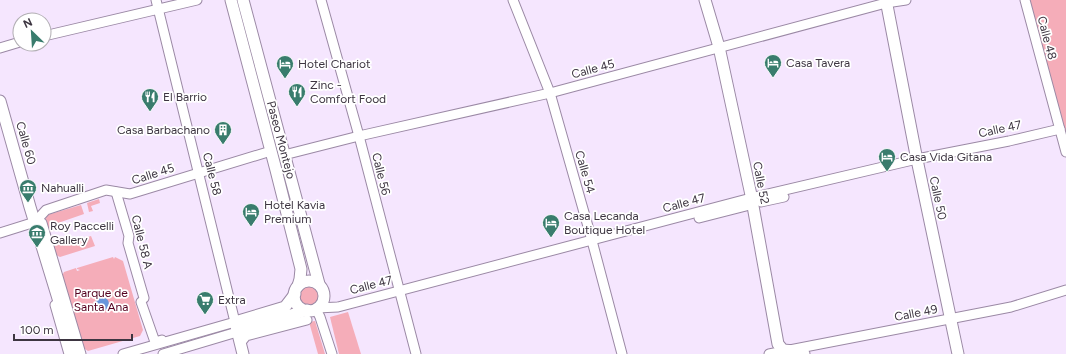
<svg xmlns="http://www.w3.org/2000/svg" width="1066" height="354" viewBox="0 0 1066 354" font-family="Figtree,sans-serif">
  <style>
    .green { fill: #f5adb9 }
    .water { fill: #6896db }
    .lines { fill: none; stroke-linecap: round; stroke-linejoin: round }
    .minor-casing { stroke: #9b89a5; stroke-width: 11 }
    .major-casing { stroke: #9b89a5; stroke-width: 13 }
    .minor { stroke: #fff; stroke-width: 9 }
    .major { stroke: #fff; stroke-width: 11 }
    .labels { text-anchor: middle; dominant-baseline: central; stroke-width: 3.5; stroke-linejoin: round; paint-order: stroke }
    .street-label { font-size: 12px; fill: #3d3541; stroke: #fff }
    .poi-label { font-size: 12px; fill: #3d3541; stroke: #fff; text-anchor: start }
    .park-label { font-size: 12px; fill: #54001f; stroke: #fff }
  </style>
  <rect width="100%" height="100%" fill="#f5e6fe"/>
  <g class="green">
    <path d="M1029,0H1066V137Z"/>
    <path d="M99,199L100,203L91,206L93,211L89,212L87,203Z"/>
    <path d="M81,205L84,214L58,223L59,229L49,232L45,220L47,215Z"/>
    <path d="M91,236L95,246L60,257L56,255L52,241L62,237L64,244Z"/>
    <path d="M113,257L114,259L115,257L123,261L143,330L140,336L88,351L82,347L62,276L64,272L76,268L77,271L80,270L77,269V268Z"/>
    <circle cx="309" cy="295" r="10"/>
    <path d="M348,312L361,354H339L330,317Z"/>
    <path d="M315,321L325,354H318L309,322Z"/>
  </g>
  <circle class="water" cx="102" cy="304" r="7"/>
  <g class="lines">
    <defs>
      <g id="minor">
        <path d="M321,0L359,136L416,354"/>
        <path d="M513,0L550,93L591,237L622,354"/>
        <path d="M1025,0L1066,152"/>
        <path d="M44,36L197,0"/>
        <path d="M0,48L20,42"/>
        <path d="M284,155L359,136L550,93L886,3L906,0"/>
        <path d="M116,192L129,236L128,243L144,298"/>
        <path d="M761,202L784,197"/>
        <path d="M699,218L746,206"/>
        <path d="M42,223L81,354"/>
        <path d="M0,233L35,222L46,210L106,190L130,194L271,151"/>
        <path d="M141,302L155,342L162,340"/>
        <path d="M55,305L69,354"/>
        <path d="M317,308L338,307L751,198L917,159L1009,141L1060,129"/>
        <path d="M316,309L320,317L332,354"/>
        <path d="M242,341L246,336L307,320"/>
        <path d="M123,354L235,322L156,0"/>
        <path d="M163,354L237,332"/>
        <path d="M769,354L1011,307L1066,290"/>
      </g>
      <g id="major">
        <path d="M231,0L276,170L301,269L300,279L298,286"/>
        <path d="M243,0L319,284"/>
        <path d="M705,0L719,47L751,195L778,344L783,350L795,351L804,354"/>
        <path d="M886,0L916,155L958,354"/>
        <path d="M0,101L30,207L75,354"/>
        <circle cx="309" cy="296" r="15"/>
        <path d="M237,332L307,310"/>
        <path d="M243,354L235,322L285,307L295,294"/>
      </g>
    </defs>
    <use href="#minor" class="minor-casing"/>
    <use href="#major" class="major-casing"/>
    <use href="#minor" class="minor"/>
    <use href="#major" class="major"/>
  </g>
  <defs>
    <symbol id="hotel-pin" viewBox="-11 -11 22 30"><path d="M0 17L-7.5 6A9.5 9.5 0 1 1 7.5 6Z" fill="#397c6d" stroke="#fff"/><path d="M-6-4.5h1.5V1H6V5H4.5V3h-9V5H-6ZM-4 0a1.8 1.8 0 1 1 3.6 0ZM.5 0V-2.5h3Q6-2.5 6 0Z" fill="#fff"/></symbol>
    <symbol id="restaurant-pin" viewBox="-11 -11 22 30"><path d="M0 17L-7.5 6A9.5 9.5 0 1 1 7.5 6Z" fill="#397c6d" stroke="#fff"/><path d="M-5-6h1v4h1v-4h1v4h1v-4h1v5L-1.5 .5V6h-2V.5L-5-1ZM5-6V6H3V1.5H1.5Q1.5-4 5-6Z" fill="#fff"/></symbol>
    <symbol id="building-pin" viewBox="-11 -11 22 30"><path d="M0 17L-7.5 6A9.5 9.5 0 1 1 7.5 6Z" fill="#397c6d" stroke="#fff"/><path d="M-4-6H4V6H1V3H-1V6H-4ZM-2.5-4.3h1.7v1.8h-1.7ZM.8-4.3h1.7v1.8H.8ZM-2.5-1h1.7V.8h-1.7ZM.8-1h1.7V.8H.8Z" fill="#fff"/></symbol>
    <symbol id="museum-pin" viewBox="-11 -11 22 30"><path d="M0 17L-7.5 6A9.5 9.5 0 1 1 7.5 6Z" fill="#397c6d" stroke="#fff"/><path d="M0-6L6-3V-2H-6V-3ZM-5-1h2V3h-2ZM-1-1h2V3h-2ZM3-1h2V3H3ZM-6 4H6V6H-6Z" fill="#fff"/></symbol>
    <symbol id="supermarket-pin" viewBox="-11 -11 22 30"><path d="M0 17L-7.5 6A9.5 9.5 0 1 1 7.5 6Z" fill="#397c6d" stroke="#fff"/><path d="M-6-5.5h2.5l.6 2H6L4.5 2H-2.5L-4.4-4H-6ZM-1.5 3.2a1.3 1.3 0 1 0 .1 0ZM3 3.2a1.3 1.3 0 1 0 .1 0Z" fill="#fff"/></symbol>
  </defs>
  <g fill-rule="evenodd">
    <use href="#hotel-pin" x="763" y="53" width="20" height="27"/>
    <use href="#hotel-pin" x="275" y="54" width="20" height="27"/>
    <use href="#restaurant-pin" x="287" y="82" width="20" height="27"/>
    <use href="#restaurant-pin" x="140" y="87" width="20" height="27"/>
    <use href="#building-pin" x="213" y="120" width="20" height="27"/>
    <use href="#hotel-pin" x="877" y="147" width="20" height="27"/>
    <use href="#museum-pin" x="18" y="178" width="20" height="27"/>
    <use href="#hotel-pin" x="241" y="202" width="20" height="27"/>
    <use href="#hotel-pin" x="541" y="213" width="20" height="27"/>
    <use href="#museum-pin" x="27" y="223" width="20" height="27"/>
    <use href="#supermarket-pin" x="195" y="290" width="20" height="27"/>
  </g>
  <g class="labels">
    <g class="street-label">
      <text transform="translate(1047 38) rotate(75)">Calle 48</text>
      <text transform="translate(593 69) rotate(-15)">Calle 45</text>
      <text transform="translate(1000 129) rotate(-12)">Calle 47</text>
      <text transform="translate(281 140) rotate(75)">Paseo Montejo</text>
      <text transform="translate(26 143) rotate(74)">Calle 60</text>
      <text transform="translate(585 172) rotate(74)">Calle 54</text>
      <text transform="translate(153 174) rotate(-18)">Calle 45</text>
      <text transform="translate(212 174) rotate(76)">Calle 58</text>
      <text transform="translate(381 174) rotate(76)">Calle 56</text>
      <text transform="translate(761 183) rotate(79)">Calle 52</text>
      <text transform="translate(938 198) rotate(78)">Calle 50</text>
      <text transform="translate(684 203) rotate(-15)">Calle 47</text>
      <text transform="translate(142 242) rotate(76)">Calle 58 A</text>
      <text transform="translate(371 285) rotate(-14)">Calle 47</text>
      <text transform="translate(916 313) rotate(-11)">Calle 49</text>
    </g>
    <g class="poi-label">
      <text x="786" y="63">Casa Tavera</text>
      <text x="298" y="64">Hotel Chariot</text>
      <text x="310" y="85">Zinc -<tspan x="310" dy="14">Comfort Food</tspan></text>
      <text x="163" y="97">El Barrio</text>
      <text x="210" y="130" text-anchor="end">Casa Barbachano</text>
      <text x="900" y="157">Casa Vida Gitana</text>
      <text x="41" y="188">Nahualli</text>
      <text x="264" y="205">Hotel Kavia<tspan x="264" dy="14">Premium</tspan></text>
      <text x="564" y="216">Casa Lecanda<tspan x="564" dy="14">Boutique Hotel</tspan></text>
      <text x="50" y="226">Roy Paccelli<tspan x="50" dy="14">Gallery</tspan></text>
      <text x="218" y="300">Extra</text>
    </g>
    <g class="park-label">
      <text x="101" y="293">Parque de<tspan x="101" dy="14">Santa Ana</tspan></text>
    </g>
  </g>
  <g transform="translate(32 32) rotate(335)"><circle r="19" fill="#ffffff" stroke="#b1aeb3"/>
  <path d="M0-3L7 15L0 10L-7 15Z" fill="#397c6d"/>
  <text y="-6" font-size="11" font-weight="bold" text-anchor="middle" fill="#3d3541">N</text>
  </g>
  <path d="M14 334v6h118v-6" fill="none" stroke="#3d3541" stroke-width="2"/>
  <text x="20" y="334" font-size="12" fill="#3d3541" stroke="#ffffff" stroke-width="3" paint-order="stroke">100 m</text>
</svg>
